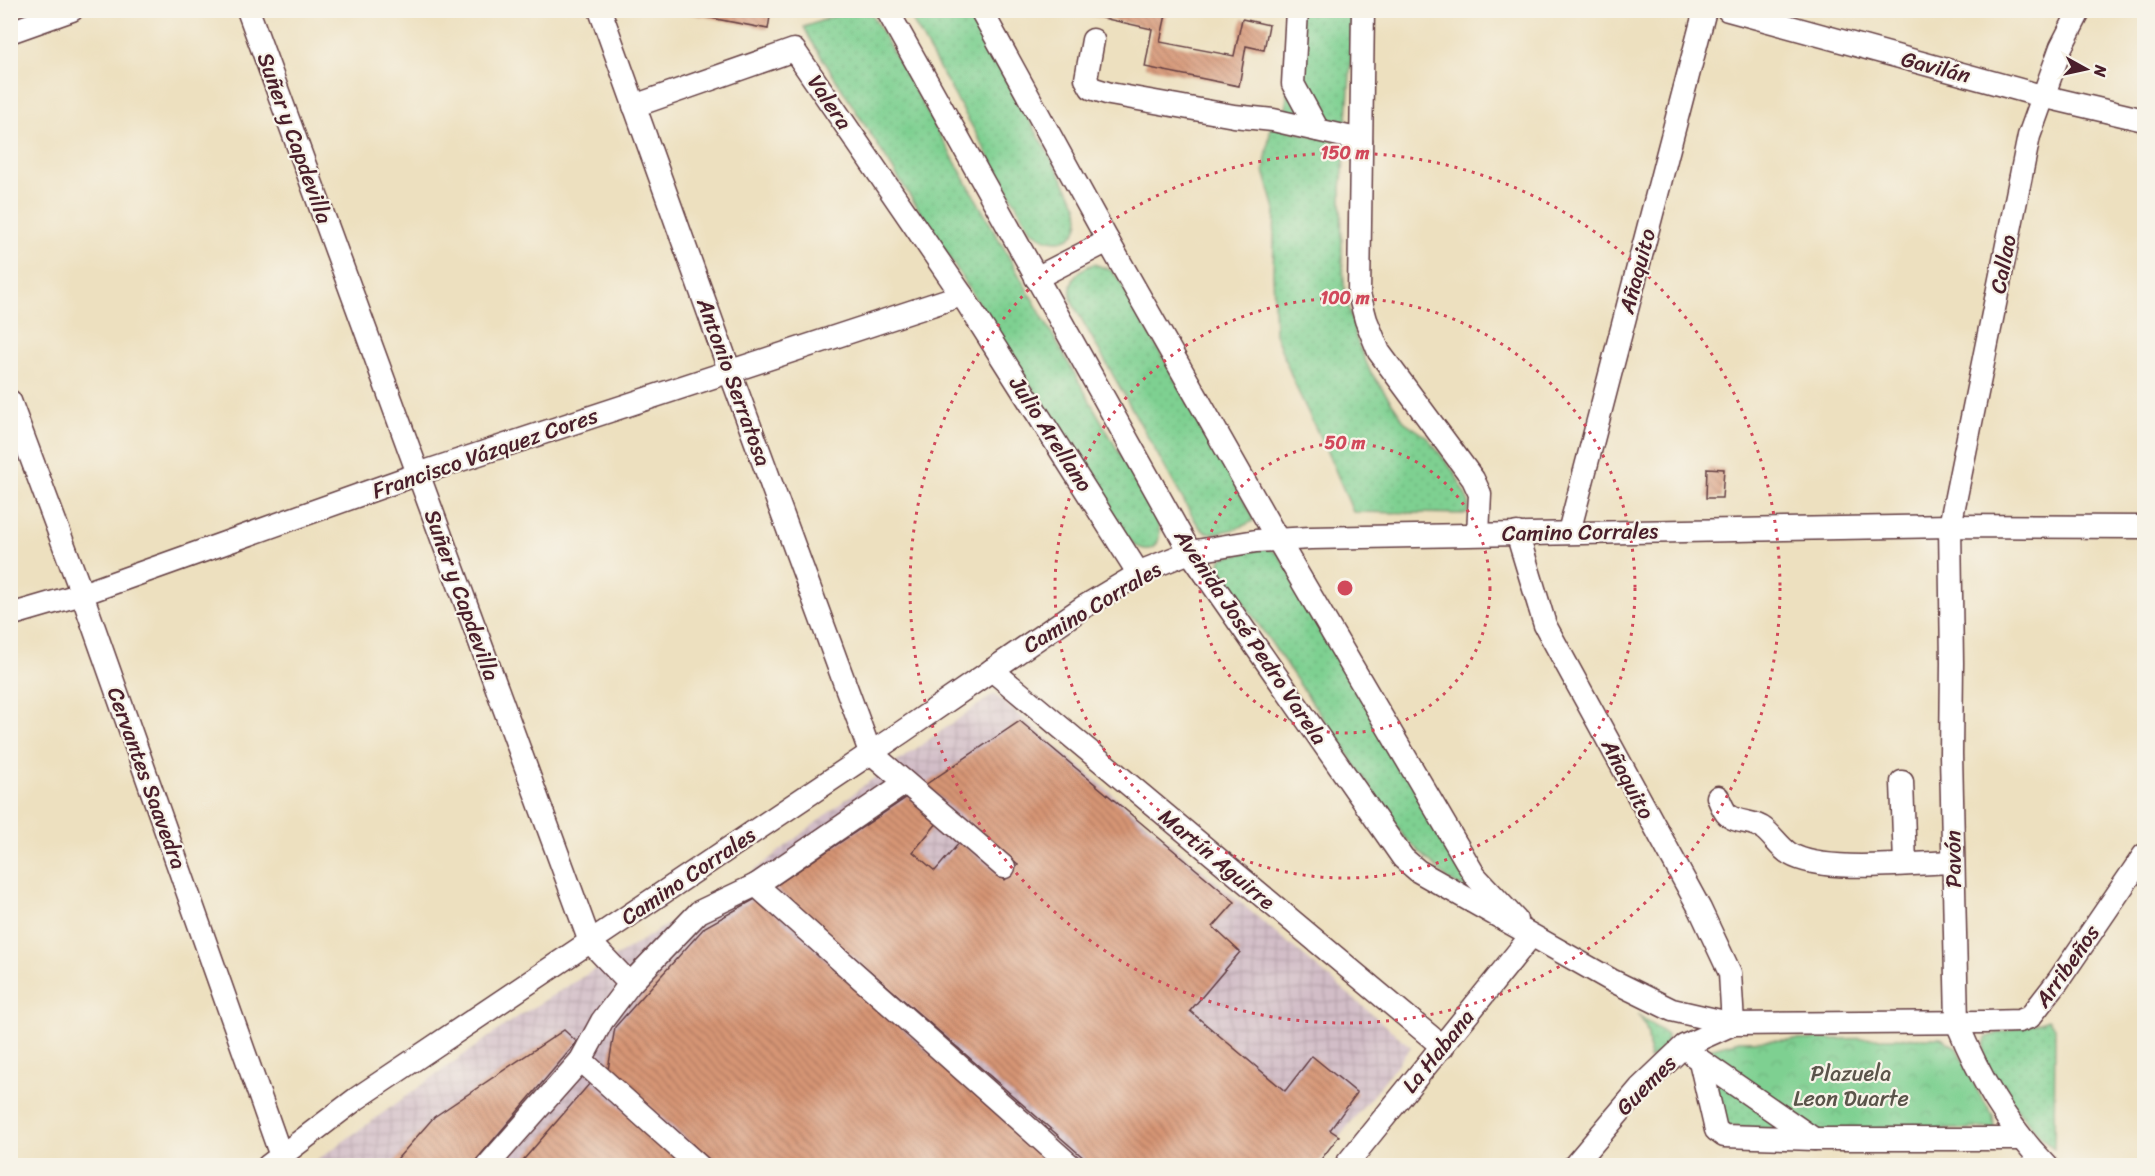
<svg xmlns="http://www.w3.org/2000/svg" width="2155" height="1176" viewBox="0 0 2155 1176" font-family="Sriracha,sans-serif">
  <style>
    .industrial { fill: url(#industrial-grid) }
    .grass { fill: url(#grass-dots); stroke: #64785e; stroke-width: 1.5 }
    .park { fill: url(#park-crowns); stroke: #64785e; stroke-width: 1.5 }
    .building { fill: url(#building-back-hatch) }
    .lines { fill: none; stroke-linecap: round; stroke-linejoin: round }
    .minor-casing { stroke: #623c41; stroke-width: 25 }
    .minor { stroke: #fff; stroke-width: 22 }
    .ring { fill: none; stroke: #d1495b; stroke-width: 3; stroke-dasharray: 3 6 }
    .labels { text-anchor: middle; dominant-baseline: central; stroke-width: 4.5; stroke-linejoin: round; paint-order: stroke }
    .street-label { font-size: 22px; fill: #4a1f2b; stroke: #f7f3e8 }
    .park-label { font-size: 22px; fill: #5a544a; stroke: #f7f3e8 }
    .centre { fill: #d1495b; stroke: #f7f3e8; stroke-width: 3 }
    .ring-label { font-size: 18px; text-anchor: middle; font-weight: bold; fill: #d1495b; stroke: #f7f3e8; stroke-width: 4.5; stroke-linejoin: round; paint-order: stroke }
  </style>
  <defs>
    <pattern id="industrial-grid" width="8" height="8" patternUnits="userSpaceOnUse" patternTransform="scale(1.5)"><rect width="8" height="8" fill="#d2bdc7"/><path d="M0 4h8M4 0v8" fill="none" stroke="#b6a2ab"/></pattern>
    <pattern id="grass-dots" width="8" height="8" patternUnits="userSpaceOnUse" patternTransform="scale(1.5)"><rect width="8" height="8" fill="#7ed091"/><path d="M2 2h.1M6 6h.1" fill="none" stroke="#6eb27d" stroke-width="1.8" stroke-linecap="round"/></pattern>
    <pattern id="park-crowns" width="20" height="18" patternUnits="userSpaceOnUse" patternTransform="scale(1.5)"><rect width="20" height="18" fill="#7ed091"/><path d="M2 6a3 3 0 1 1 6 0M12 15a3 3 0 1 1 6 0" fill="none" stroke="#6eb27d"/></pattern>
    <pattern id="building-back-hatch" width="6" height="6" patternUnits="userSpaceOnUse" patternTransform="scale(1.5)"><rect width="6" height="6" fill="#d69575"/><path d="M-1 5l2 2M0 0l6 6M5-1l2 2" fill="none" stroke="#b07960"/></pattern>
  </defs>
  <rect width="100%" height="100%" fill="#f7f3e8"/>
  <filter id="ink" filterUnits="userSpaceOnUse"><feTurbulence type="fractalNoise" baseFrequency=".0167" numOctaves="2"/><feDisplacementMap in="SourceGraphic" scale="12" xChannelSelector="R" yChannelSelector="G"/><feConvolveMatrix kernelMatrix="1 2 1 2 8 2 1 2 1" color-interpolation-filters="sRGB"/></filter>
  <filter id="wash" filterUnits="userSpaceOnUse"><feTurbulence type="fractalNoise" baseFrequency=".008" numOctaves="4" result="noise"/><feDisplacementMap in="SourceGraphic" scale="24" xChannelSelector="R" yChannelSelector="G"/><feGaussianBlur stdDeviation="1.35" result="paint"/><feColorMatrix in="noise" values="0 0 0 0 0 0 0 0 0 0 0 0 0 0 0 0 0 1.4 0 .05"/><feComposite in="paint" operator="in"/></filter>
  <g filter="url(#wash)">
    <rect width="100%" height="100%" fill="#ede0bf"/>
    <path class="industrial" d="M994,694L1411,1047L1317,1165L309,1166L511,1021L751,873L867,783Z"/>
    <g class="grass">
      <path d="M849,11H870L1156,518C1162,531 1161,555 1141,548C1134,546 1130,540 1126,535L810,39L804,27Z"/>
      <path d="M907,11H969L1077,205C1087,241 1055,252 1030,229Z"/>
      <path d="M1290,11H1350L1352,45L1346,133L1286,117Z"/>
      <path d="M1271,126L1346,144L1341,188L1342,254L1345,293L1357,341L1370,371L1405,422L1427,437L1454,472L1469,502L1467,514L1353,512L1334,467L1296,387L1275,334L1273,273L1275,209L1264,171Z"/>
      <path d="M1094,264L1110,270L1118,278L1253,517V521C1244,527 1213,537 1204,531C1200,529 1197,523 1194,519L1073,304C1066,285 1075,270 1094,264Z"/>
      <path d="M1264,548L1278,553L1486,900L1449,880L1405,838L1220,568V561L1222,558Z"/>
      <path d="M1637,1014L1667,1035L1666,1049L1649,1059C1649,1042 1650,1027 1637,1014Z"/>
      <path d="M2048,1019L2055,1027L2054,1149C2035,1132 1990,1081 1984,1056C1983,1050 1984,1044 1986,1038C2005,1028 2028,1028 2048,1019Z"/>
      <path d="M1704,1067L1796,1131L1724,1126Z"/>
    </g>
    <path class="park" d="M1884,1038H1941L1956,1047L1978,1092L1993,1115L1994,1128L1815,1133L1733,1073L1708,1052L1709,1049L1739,1041Z"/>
    <g id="blocks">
      <g class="building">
        <path d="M670,10H771L768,29Z"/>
        <path d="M1067,10H1167L1160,42L1234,56L1242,19L1269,25L1264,50L1246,46L1239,86L1145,67L1152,29Z"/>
        <path d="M1707,468L1724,469L1722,498H1706Z"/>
        <path d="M1020,721L1235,902L1213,927L1240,952L1190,1011L1285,1091L1312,1056L1357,1093L1330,1130L1339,1136L1316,1166H1093L774,887L909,796L938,822L913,852L935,871L960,842L1005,880L1018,864L925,785Z"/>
        <path d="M757,898L1055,1166H717L608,1070L615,1027L705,927Z"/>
        <path d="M564,1030L577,1042L471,1166H391L434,1117Z"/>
        <path d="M591,1082L686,1166H518Z"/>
      </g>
    </g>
  </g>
  <g filter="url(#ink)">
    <use href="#blocks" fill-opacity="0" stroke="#623c41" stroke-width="1.5"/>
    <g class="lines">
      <defs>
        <g id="minor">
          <path d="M248,10L590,942L630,984L602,1021L581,1060L487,1166"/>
          <path d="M600,10L730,372L870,752L1004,867"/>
          <path d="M887,10L1190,552L1403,858L1418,871L1611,980L1672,1010L1733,1024L1985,1022L2019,1021L2030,1017L2058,981L2144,855"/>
          <path d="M981,10L1108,241L1278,540L1475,876L1516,920"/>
          <path d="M1297,10L1293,84L1318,130"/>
          <path d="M1363,10L1359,294L1366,320L1379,352L1473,479L1480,494L1478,534"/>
          <path d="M1728,10L2042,96L2144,120"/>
          <path d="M10,32L72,10"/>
          <path d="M1093,40L1086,79L1091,88L1110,94L1234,116L1273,120L1361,140"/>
          <path d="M634,106L794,50L962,295L1139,574"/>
          <path d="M1036,278L1108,241"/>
          <path d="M10,401L82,594L281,1156"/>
          <path d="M1569,532L1705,10"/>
          <path d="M1517,533L1545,625L1700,909L1730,973L1733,1024"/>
          <path d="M10,615L82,594L418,474L962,295"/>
          <path d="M992,670L1443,1047"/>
          <path d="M1902,782L1905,864"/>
          <path d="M1718,797C1720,802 1723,809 1726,813C1735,824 1753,820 1764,829C1773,836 1780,848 1790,854C1824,874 1912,863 1953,862"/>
          <path d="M756,885L1071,1166"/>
          <path d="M630,984L699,912L756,885L905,783"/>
          <path d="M1694,1056L1814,1139"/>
          <path d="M581,1060L699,1166"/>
          <path d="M1700,1061L1716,1130L1724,1136L1814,1139H2022"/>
          <path d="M268,1166L356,1099L902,732L1082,608L1147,569L1190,552L1256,541L1311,538L1950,526L2144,527"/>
          <path d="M1345,1166L1531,936"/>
          <path d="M1574,1166L1640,1088L1684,1046L1733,1024"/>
          <path d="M2047,1166C2006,1125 1979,1076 1957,1023L1951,754L1952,663L1950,526L2029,136L2061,47L2080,10"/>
        </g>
      </defs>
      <use href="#minor" class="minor-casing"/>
      <use href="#minor" class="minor"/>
    </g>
  </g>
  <g class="ring">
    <circle cx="1345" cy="588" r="145"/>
    <circle cx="1345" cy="588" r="290"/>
    <circle cx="1345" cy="588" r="435"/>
  </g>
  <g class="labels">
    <g class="street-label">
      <text transform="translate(1936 67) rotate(15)">Gavilán</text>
      <text transform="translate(830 102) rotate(56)">Valera</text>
      <text transform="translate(295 138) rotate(70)">Suñer y Capdevilla</text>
      <text transform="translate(2003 264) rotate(-79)">Callao</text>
      <text transform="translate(1637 271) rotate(-75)">Añaquito</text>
      <text transform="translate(734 382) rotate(70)">Antonio Serratosa</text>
      <text transform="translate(1051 434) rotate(57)">Julio Arellano</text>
      <text transform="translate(485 453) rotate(-19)">Francisco Vázquez Cores</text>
      <text transform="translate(1580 532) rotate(-1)">Camino Corrales</text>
      <text transform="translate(462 595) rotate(70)">Suñer y Capdevilla</text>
      <text transform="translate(1092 607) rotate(-31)">Camino Corrales</text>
      <text transform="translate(1251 637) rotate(56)">Avenida José Pedro Varela</text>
      <text transform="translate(147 778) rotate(70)">Cervantes Saavedra</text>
      <text transform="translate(1628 779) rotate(62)">Añaquito</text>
      <text transform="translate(1217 859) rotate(40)">Martín Aguirre</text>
      <text transform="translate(1953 859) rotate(-91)">Pavón</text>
      <text transform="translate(688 876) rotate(-34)">Camino Corrales</text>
      <text transform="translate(2067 966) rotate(-55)">Arribeños</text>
      <text transform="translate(1438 1051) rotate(-51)">La Habana</text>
      <text transform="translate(1646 1085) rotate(-45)">Guemes</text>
    </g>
    <g class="park-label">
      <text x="1851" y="1073">Plazuela<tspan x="1851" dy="25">Leon Duarte</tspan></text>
    </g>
  </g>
  <circle cx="1345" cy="588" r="9" class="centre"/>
  <g class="ring-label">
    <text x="1345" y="159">150 m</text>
    <text x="1345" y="304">100 m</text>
    <text x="1345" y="449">50 m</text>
  </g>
  <rect width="2155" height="1176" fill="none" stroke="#f7f3e8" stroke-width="36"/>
  <g transform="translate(2086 69) rotate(98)" stroke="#f7f3e8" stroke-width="4.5" paint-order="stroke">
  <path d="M0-4.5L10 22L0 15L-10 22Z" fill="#4a1f2b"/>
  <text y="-9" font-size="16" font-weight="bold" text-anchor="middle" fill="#4a1f2b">N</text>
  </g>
</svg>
